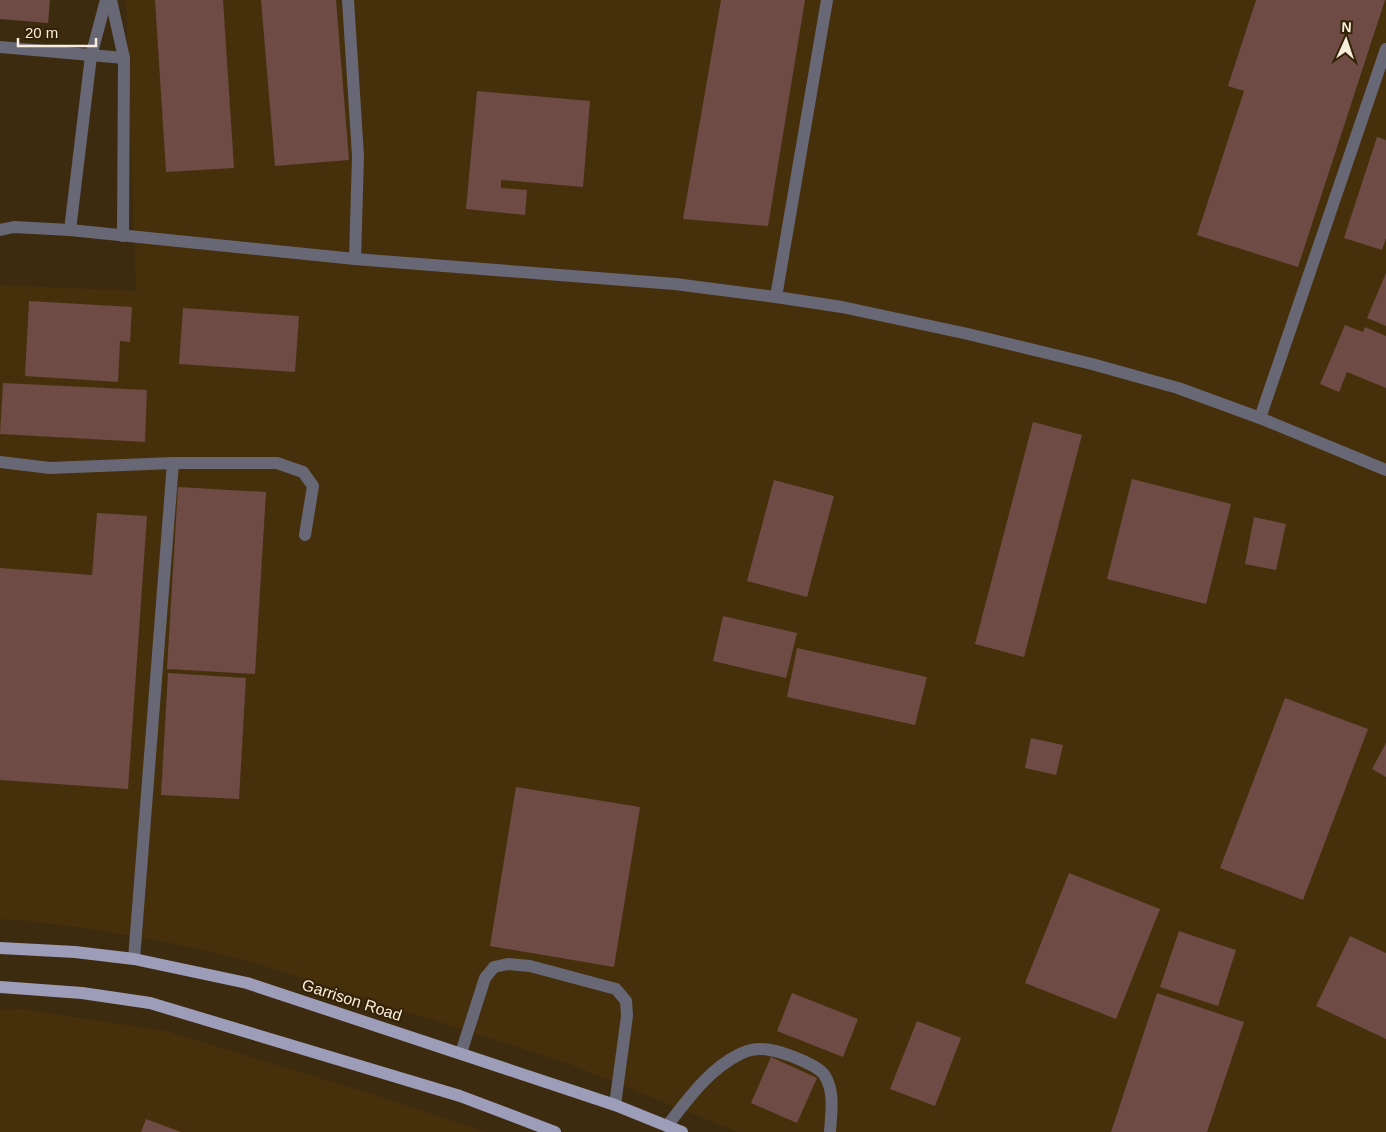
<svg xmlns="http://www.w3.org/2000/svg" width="1386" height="1132" viewBox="0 0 1386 1132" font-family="Helvetica,sans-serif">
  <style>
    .built { fill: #46300c }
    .building { fill: #6e4b44 }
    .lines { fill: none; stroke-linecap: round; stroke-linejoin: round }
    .service { stroke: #676775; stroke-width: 12 }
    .minor { stroke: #676775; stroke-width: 12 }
    .primary { stroke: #9d9dba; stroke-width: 12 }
    .labels { text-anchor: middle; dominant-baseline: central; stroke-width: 4; stroke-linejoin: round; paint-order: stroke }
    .street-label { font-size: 16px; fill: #f9eede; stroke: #332205 }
  </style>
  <rect width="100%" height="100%" fill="#3d2b10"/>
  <g class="built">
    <path d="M126,0H1386V1132H738L564,1062L252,962L171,943L98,930L31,921L0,919V285L136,291Z"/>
    <path d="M22,1009L166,1031L369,1093L486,1132H0V1010Z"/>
  </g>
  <g class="building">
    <path d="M0,0H50L48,23L0,19Z"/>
    <path d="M155,0H223L234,168L166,172Z"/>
    <path d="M261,0H336L349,160L275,166Z"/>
    <path d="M721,0H805L768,226L683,219Z"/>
    <path d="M1256,0H1385L1298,267L1197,235L1244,91L1228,86Z"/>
    <path d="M477,91L590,101L583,187L501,180V188L527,190L525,215L466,209Z"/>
    <path d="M1377,137L1386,140V238L1382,250L1344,238Z"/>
    <path d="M1386,273V326L1367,318Z"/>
    <path d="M29,301L132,307L130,342L120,341L118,382L25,376Z"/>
    <path d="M183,308L299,316L295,372L179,364Z"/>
    <path d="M1345,325L1363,332L1365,327L1386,336V388L1347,372L1339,392L1320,384Z"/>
    <path d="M3,383L147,390L145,442L0,434Z"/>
    <path d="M1033,422L1082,435L1024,657L975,644Z"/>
    <path d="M1132,479L1231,504L1206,604L1107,579Z"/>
    <path d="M774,480L834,496L807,597L747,581Z"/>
    <path d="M178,487L266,492L255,674L167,669Z"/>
    <path d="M97,513L147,516L128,789L0,780V568L92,575Z"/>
    <path d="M1254,517L1286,524L1276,570L1245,564Z"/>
    <path d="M723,616L797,633L786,678L713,661Z"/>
    <path d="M797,648L927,677L915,725L787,697Z"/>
    <path d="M168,673L246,678L239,799L161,795Z"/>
    <path d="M1285,698L1368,729L1303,900L1220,868Z"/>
    <path d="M1031,738L1063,745L1056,775L1025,768Z"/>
    <path d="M1386,743V777L1372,769Z"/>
    <path d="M516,787L640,807L614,967L490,946Z"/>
    <path d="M1069,873L1160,909L1116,1019L1025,983Z"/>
    <path d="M1179,931L1236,950L1218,1006L1160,987Z"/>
    <path d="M1350,936L1386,953V1039L1316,1006Z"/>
    <path d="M792,993L858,1019L843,1057L777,1031Z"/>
    <path d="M1157,993L1244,1022L1207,1132H1111Z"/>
    <path d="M917,1021L961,1038L935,1106L890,1089Z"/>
    <path d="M771,1057L817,1078L797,1123L751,1103Z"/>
    <path d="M146,1119L181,1132H141Z"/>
  </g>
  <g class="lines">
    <g class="service">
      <path d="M111,0L124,58L123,236"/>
      <path d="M348,0L358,156L355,259"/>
      <path d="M0,47L124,58"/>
      <path d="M70,230L91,56L106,0"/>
      <path d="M776,297L827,0"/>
      <path d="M1260,418L1386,49"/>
      <path d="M0,462L50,468L173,463H277L303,472L313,486L305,535"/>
      <path d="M134,959L173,463"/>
      <path d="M461,1053L485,978L494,967L508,964L530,966L616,989L626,1001L627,1016L615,1105"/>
      <path d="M667,1126C688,1099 709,1069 740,1054C750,1049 760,1048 770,1050C783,1052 819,1065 825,1076C835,1092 831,1114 830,1132"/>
    </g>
    <path class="minor" d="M0,230L14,227L70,230L355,259L675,284L776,297L842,307L968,334L1092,364L1178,388L1260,418L1386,470"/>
    <g class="primary">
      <path d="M0,948L75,952L134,959L247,983L615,1105L682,1132"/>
      <path d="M0,987L82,993L150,1003L460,1096L555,1132"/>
    </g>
  </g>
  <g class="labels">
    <g class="street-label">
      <text transform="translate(352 1000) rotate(18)">Garrison Road</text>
    </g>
  </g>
  <g transform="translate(1346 40) rotate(3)" stroke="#332205" stroke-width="4" paint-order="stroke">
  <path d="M0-4L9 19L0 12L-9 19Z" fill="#f9eede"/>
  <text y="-8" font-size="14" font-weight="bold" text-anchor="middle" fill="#f9eede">N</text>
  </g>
  <path d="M18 38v8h78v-8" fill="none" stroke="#f9eede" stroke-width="2.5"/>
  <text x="25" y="38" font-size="15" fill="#f9eede" stroke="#332205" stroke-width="4" paint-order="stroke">20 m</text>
</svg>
